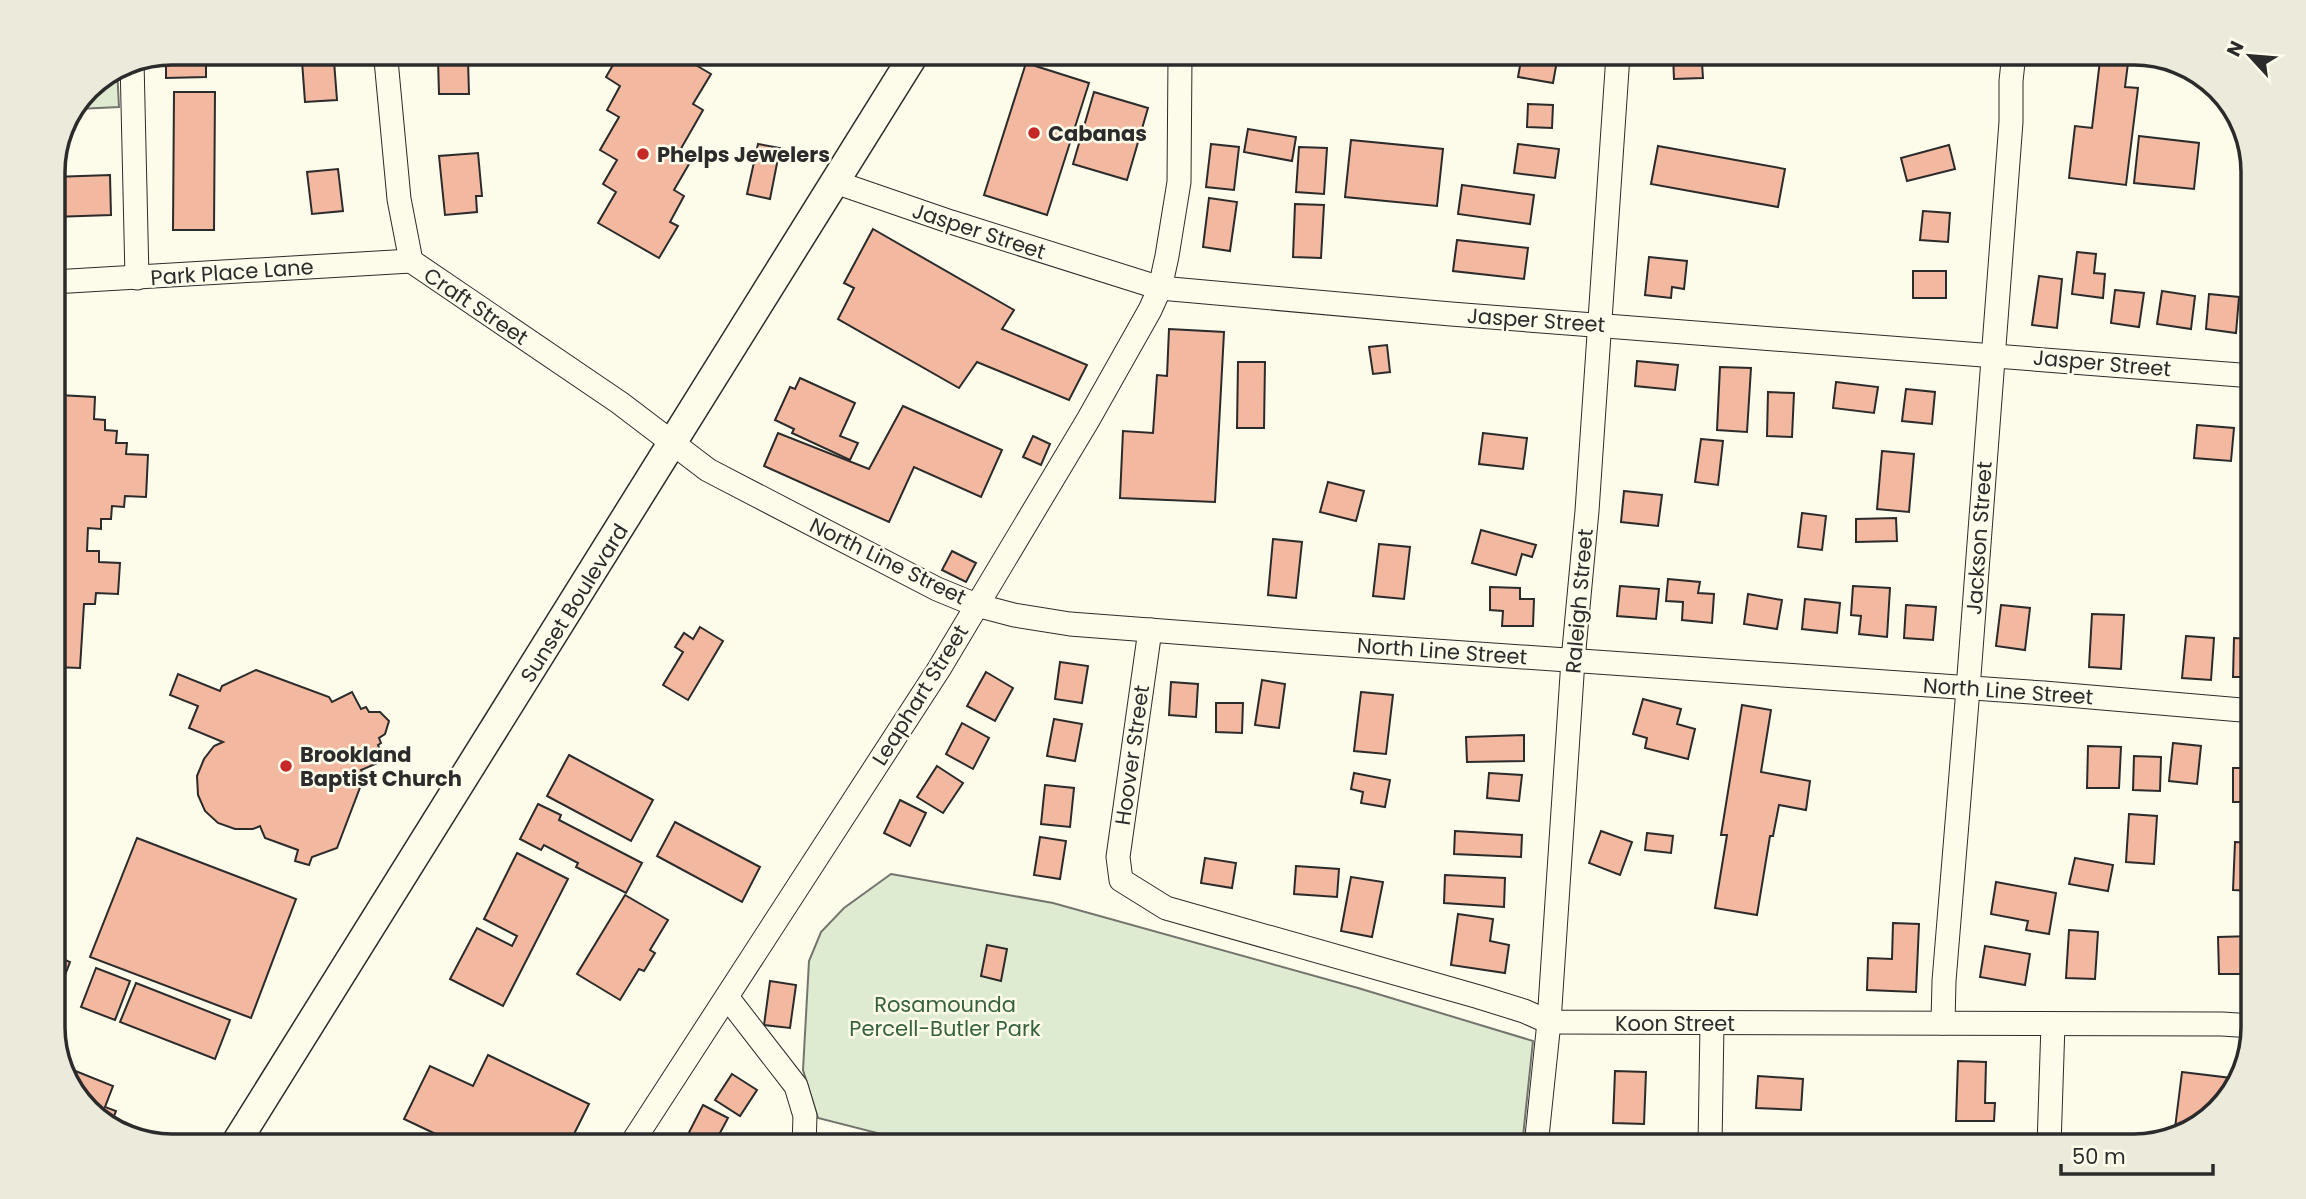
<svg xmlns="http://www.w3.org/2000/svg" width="2306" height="1199" viewBox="0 0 2306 1199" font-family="Poppins,sans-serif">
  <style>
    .green { fill: #deebd1; stroke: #74746e; stroke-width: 2 }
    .building { fill: #f2b8a0; stroke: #2b2b2b; stroke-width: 2 }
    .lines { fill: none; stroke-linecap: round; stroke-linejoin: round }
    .minor-casing { stroke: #2b2b2b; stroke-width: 25 }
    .major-casing { stroke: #2b2b2b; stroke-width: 31 }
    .minor { stroke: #fdfbea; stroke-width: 23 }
    .major { stroke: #fdfbea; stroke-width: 28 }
    .poi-dot { fill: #c62828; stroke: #fdfbea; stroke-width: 2.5 }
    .labels { text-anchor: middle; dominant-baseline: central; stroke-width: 5; stroke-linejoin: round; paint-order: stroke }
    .poi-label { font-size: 21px; font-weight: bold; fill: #2b2b2b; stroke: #fdfbea; text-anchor: start }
    .street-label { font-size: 21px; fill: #2b2b2b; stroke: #fdfbea }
    .park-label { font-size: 21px; fill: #34623c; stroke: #fdfbea }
    .rim { fill: none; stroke: #2b2b2b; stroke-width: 3.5 }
  </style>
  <rect width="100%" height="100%" fill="#fdfbea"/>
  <g class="green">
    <path d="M117,68L119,107L78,109L88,87Z"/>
    <path d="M891,874L1053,903L1358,988L1533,1041L1522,1146H928L818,1118L803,1070L809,961L821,932L844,908Z"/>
  </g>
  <g class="building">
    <path d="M1691,54V64L1702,63L1703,78L1674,79L1673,55Z"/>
    <path d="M1522,55H1558L1553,83L1518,77Z"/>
    <path d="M614,59H697L694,64L711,74L693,104L703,110L679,152L692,159L674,190L684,196L670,222L678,226L659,258L598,223L616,192L603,184L617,160L600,150L619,117L607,110L620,86L606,77L616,60Z"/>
    <path d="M438,60H468L469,94H439Z"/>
    <path d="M2100,60L2128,63L2125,87L2138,88L2126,185L2069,178L2075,126L2092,128Z"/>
    <path d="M166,61H206V77L166,78Z"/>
    <path d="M302,61H334L337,100L305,102Z"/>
    <path d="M1026,63L1089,83L1047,215L984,195Z"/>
    <path d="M174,92H215L214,230H173Z"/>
    <path d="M1094,92L1148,108L1127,180L1073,164Z"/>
    <path d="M1528,104L1553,105L1552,128L1527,127Z"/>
    <path d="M1248,129L1296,137L1292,161L1244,152Z"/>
    <path d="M2139,136L2199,143L2194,189L2134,183Z"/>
    <path d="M1351,140L1443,149L1437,206L1345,197Z"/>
    <path d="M758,144L780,148L770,199L747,194Z"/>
    <path d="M1211,144L1239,147L1234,190L1206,187Z"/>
    <path d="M1518,144L1559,149L1555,178L1514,173Z"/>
    <path d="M1949,145L1955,169L1907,181L1901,158Z"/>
    <path d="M1658,146L1785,169L1778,207L1651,184Z"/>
    <path d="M1299,147L1327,148L1324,194L1296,192Z"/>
    <path d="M478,153L482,196H476L477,212L445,215L439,156Z"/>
    <path d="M338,169L343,211L312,214L307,172Z"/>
    <path d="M110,175L111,215L53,217V177Z"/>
    <path d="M1462,185L1534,195L1530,224L1458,214Z"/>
    <path d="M1209,198L1237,202L1230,251L1203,247Z"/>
    <path d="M1295,204L1324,205L1321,258L1293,257Z"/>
    <path d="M1923,211L1950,213L1948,242L1920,240Z"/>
    <path d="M873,229L1014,310L1002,329L1087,365L1069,400L977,362L959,388L838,319L854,288L844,283Z"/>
    <path d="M1457,240L1528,248L1524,279L1453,271Z"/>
    <path d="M2077,252L2096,254L2094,273L2105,274L2103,298L2072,294Z"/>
    <path d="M1649,257L1687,261L1684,289L1672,287L1671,298L1645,295Z"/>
    <rect x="1913" y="271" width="33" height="27"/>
    <path d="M2039,276L2062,279L2057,328L2032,325Z"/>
    <path d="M2250,288H2253V325H2248Z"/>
    <path d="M2115,290L2144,293L2139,327L2111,323Z"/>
    <path d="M2162,291L2195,296L2191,329L2157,324Z"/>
    <path d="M2209,294L2239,297L2236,333L2206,329Z"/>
    <path d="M1169,329L1224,332L1215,502L1120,498L1123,431L1153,433L1157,375L1167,376Z"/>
    <path d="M1387,345L1390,372L1373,374L1369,347Z"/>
    <path d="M1637,361L1678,365L1675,390L1635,386Z"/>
    <path d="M1238,362H1265L1264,428H1237Z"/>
    <path d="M1720,367L1751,368L1747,432L1717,430Z"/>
    <path d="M53,370H63L62,383H53Z"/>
    <path d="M800,378L855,403L840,436L858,443L850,460L792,433L794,429L775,420L790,387L795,389Z"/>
    <path d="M1836,382L1878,387L1874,413L1833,408Z"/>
    <path d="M1906,389L1935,392L1932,424L1902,421Z"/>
    <path d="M53,390H60L59,395L95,397L94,419L105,420V430L117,431L116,443H127L126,454L148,455L146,497L125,496L124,507L112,506L111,519H101V529L88,528L87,551H99V562L120,563L118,594L96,593L95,604H84L80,668L53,667Z"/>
    <path d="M1768,392L1794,393L1792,437L1767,436Z"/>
    <path d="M903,406L1002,450L981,497L914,467L889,522L764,466L778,433L869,469Z"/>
    <path d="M2197,425L2234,428L2231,461L2194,458Z"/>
    <path d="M1483,433L1527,438L1523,469L1479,464Z"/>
    <path d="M1033,436L1050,444L1041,465L1023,457Z"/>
    <path d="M1701,439L1723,441L1718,485L1695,482Z"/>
    <path d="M1882,451L1914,454L1909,512L1877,509Z"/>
    <path d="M1328,482L1364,491L1356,521L1320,512Z"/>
    <path d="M1624,491L1662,495L1658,526L1621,522Z"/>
    <path d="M1802,513L1826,516L1822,550L1798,547Z"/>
    <path d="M1896,518L1897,541L1856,542V519Z"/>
    <path d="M1481,530L1536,545L1532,557L1522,554L1516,575L1472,563Z"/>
    <path d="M1273,539L1302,542L1296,598L1268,595Z"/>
    <path d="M1379,544L1410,547L1404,599L1373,596Z"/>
    <path d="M952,551L976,563L966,582L942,570Z"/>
    <path d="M1668,579L1700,582L1698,593L1714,594L1712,623L1682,620L1683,602L1666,601Z"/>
    <path d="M1620,586L1659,589L1656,619L1617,616Z"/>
    <path d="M1853,586L1890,588L1887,637L1859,634L1861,616L1851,615Z"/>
    <path d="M1490,587L1520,588V599H1534L1533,626H1502L1503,611L1490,610Z"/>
    <path d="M1748,594L1782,600L1777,629L1744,624Z"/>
    <path d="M1805,599L1840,603L1837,633L1802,629Z"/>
    <path d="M1906,605L1936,607L1933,640L1904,638Z"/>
    <path d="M2001,605L2030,608L2025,650L1996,646Z"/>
    <path d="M2092,614L2124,615L2121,669L2089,667Z"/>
    <path d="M700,627L723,641L688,700L663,685L683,652L675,647L684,633L693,639Z"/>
    <path d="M2186,636L2214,638L2211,680L2182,678Z"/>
    <path d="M2234,638L2253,639V677H2233Z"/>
    <path d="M1060,662L1088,666L1082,703L1055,699Z"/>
    <path d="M256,670L329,697L332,702L352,692L361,709L366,707L369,712H380L389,721L385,734L379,738L381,743L378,745L381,752L376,753L380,762L361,770L364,777L337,848L312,857L309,865L295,861L298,850L265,838L260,826L253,829H235L218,823L205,811L198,795L197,776L204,759L214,746L223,742L189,728L198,706L170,695L178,674L220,691L222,686Z"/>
    <path d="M986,672L1013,688L995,721L967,706Z"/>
    <path d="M1262,680L1285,684L1279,728L1255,725Z"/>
    <path d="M1171,682L1198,684L1196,717L1169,715Z"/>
    <path d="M1361,692L1393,695L1386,754L1354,751Z"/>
    <path d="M1643,699L1681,709L1677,724L1695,729L1688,759L1645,748L1647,738L1633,734Z"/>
    <path d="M1216,703H1243L1242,733L1216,732Z"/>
    <path d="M1742,705L1771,710L1761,772L1810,781L1806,810L1779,805L1773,836H1770L1757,915L1715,908L1727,835H1721Z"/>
    <path d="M1054,719L1082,724L1075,761L1047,756Z"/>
    <path d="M962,723L989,738L973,769L946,754Z"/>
    <path d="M1524,735V761L1467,762L1466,737Z"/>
    <path d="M2173,743L2201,746L2197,784L2169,781Z"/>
    <path d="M2088,746L2121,747L2119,788H2087Z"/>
    <path d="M569,755L653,800L631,841L547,796Z"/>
    <path d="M2134,756L2161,757L2160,791L2133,790Z"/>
    <path d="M2249,760H2253V802H2233V768H2249Z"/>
    <path d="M937,766L963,783L943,813L917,797Z"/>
    <path d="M1354,773L1390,780L1385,807L1361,803L1363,792L1351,789Z"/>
    <path d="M1489,773L1522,775L1519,801L1487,798Z"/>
    <path d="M1045,785L1074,788L1070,827L1041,824Z"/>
    <path d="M900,800L926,813L910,846L884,833Z"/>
    <path d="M538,804L561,815L559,820L642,863L626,893L576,867L578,863L544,845L541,850L520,839Z"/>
    <path d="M2129,814L2157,816L2154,864L2126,862Z"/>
    <path d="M675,822L760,867L742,902L657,856Z"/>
    <path d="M1455,831L1522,835L1521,857L1454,854Z"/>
    <path d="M1601,831L1632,842L1620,875L1589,863Z"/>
    <path d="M1647,833L1673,836L1671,853L1645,850Z"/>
    <path d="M1040,837L1066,841L1060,879L1034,875Z"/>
    <path d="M137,838L296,899L251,1018L90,957Z"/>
    <path d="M2235,842L2253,843V891L2233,890Z"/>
    <path d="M517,853L568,879L503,1006L450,979L477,928L512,946L517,936L484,919Z"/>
    <path d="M1205,858L1236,863L1232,888L1201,883Z"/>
    <path d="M2075,858L2113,865L2108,891L2069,884Z"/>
    <path d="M1296,866L1339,869L1337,897L1294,894Z"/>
    <path d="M1445,875L1505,878L1504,907L1444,903Z"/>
    <path d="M1351,877L1383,882L1372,937L1341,931Z"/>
    <path d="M1996,882L2056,893L2049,934L2026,930L2028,921L1991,914Z"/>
    <path d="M625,895L668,920L650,950L655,953L644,971L639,969L620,1000L577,974Z"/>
    <path d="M1458,914L1493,919L1490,941L1509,945L1505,973L1451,965Z"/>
    <path d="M1893,923L1919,924L1916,992L1867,990L1868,958L1892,959Z"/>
    <path d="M2069,930L2098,932L2095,979L2066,978Z"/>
    <path d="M2253,936V974H2219L2218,937Z"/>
    <path d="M987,945L1007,949L1001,981L981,976Z"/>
    <path d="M1985,946L2030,954L2025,985L1980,977Z"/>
    <path d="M53,955L70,962L62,983L53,980Z"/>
    <path d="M96,968L130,981L115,1020L81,1007Z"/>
    <path d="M770,981L796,985L790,1028L764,1025Z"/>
    <path d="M136,983L230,1020L215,1059L120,1022Z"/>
    <path d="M488,1055L589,1104L568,1146H503L479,1135L474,1146H461L404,1119L430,1066L473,1086Z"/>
    <path d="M1958,1061L1986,1062L1985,1103H1995L1994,1121H1956Z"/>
    <path d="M63,1066L113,1086L105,1107L116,1111L110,1126L72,1093Z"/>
    <path d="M1615,1071L1646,1072L1644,1124L1613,1123Z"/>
    <path d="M2182,1072L2231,1078L2230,1092L2194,1130L2174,1136Z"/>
    <path d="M732,1074L757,1090L740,1116L715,1100Z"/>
    <path d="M1758,1076L1803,1079L1801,1110L1756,1108Z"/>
    <path d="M703,1105L728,1118L713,1146H682Z"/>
  </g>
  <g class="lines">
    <defs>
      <g id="minor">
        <path d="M386,60L399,199L411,261L620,403L708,470L937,589L976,605L1014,615L1070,624L1306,642L2044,693L2253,711"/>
        <path d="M132,61L137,278"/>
        <path d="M835,182L951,222L1160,288L1451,314L2253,376"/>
        <path d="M53,282L411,261"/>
        <path d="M1150,630L1118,857L1121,880L1166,908L1479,997L1524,1011L1549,1022L2222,1024L2253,1026"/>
        <path d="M727,997L796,1086L805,1116L804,1146"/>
        <path d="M1943,1023L1944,981L1968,689L2011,122V81L2014,53"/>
        <path d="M630,1146L939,669L1088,420L1150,310L1160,288L1167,256L1179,182L1180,57"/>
        <path d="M1536,1146L1549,1022L1573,660L1587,511L1618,55"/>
        <path d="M1710,1146L1712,1024"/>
        <path d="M2049,1146L2053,1024"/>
      </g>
      <path id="major" d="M234,1146L912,58"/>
    </defs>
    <use href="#minor" class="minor-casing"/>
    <use href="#major" class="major-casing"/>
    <use href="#minor" class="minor"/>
    <use href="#major" class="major"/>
  </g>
  <g class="poi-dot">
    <circle cx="1034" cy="133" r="7"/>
    <circle cx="643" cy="154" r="7"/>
    <circle cx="286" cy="766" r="7"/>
  </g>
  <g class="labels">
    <g class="poi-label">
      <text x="1048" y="133">Cabanas</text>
      <text x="657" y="154">Phelps Jewelers</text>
      <text x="300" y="754">Brookland<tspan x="300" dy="24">Baptist Church</tspan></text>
    </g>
    <g class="street-label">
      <text transform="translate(979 231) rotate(18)">Jasper Street</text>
      <text transform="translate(232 272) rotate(-4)">Park Place Lane</text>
      <text transform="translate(476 306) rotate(34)">Craft Street</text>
      <text transform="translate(1536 320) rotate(4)">Jasper Street</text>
      <text transform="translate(2102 363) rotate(5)">Jasper Street</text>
      <text transform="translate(1979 538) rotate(-86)">Jackson Street</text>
      <text transform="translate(888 561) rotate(26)">North Line Street</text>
      <text transform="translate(1579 601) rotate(-85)">Raleigh Street</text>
      <text transform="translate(574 603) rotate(-58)">Sunset Boulevard</text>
      <text transform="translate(1442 651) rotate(4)">North Line Street</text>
      <text transform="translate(2008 691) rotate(4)">North Line Street</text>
      <text transform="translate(920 695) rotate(-58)">Leaphart Street</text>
      <text transform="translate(1132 755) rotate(-82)">Hoover Street</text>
      <text x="1675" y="1023">Koon Street</text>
    </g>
    <g class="park-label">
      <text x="945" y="1004">Rosamounda<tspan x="945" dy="24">Percell-Butler Park</tspan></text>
    </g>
  </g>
  <path d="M0 0H2306V1199H0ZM172 65H2134A107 107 0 0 1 2241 172V1027A107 107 0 0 1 2134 1134H172A107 107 0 0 1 65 1027V172A107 107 0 0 1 172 65Z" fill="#eceadb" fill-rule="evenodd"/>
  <path class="rim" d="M172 65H2134A107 107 0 0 1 2241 172V1027A107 107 0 0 1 2134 1134H172A107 107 0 0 1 65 1027V172A107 107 0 0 1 172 65Z"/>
  <g transform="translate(2250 56) rotate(296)" stroke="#fdfbea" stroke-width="5" paint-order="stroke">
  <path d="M0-5L12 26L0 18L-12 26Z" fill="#2b2b2b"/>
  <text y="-10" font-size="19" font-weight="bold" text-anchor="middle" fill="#2b2b2b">N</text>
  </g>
  <path d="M2061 1164v10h152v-10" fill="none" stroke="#2b2b2b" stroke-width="3.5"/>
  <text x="2072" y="1164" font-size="21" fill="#2b2b2b" stroke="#fdfbea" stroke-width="5" paint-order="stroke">50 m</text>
</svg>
